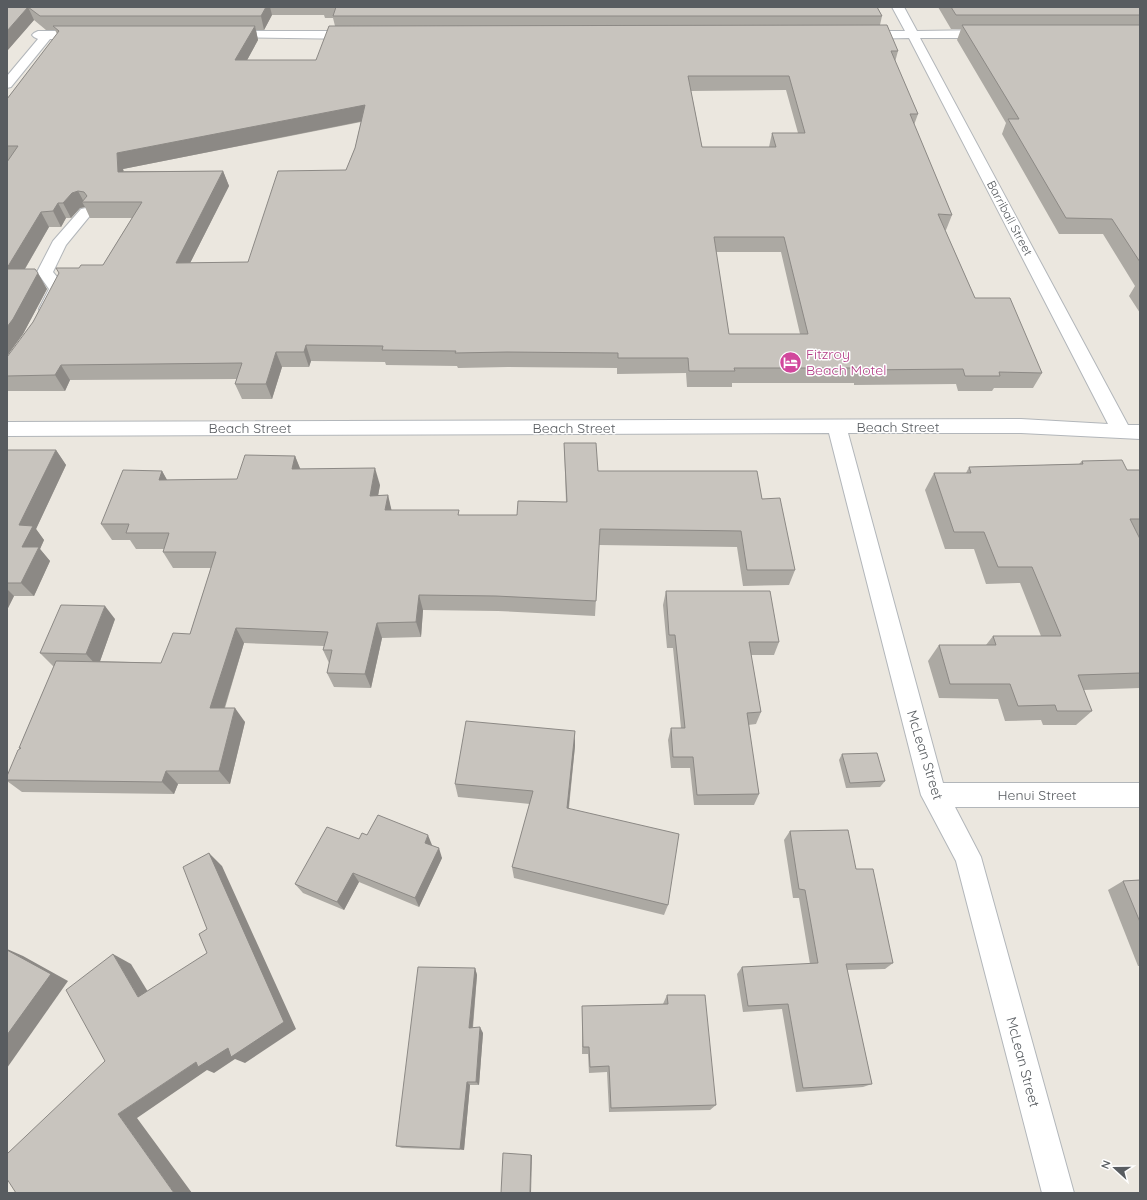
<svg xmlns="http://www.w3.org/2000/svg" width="1147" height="1200" viewBox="0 0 1147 1200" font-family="Quicksand,sans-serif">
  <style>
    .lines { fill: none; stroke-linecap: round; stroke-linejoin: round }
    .minor-casing { stroke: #b2b6ba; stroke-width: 2 }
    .minor { fill: #fff; fill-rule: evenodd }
    .wall { fill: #aca9a3; fill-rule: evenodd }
    .shaded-wall { fill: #8c8985 }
    .building { fill: #c8c4be; stroke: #8c8985; fill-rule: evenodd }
    .labels { text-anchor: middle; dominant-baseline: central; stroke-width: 3; stroke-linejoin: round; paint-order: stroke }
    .far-street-label { font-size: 12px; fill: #585c60; stroke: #fff }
    .hotel-label { font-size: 14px; fill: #b23c85; stroke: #fff; text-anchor: start }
    .street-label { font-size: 14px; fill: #585c60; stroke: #fff }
  </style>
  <rect width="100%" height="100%" fill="#ebe7df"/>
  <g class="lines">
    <defs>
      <g id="minor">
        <path d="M892,7H904L917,31L989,30L993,32L995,34L993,36L989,38H920L1128,425H1140V439L1021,433H848L943,783H1140V807H955L981,857L1074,1193H1042L956,861L921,795L829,433L7,436V422L1021,419L1108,424L909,38L861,39L857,37L855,35L857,33L861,31H905Z"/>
        <path d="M38,31H85L89,33L91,35L89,37L85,39H50L11,87L7,88V76L38,39L34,37L32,35L34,33Z"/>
        <path d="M227,31H355L359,33L361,35L359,37L355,39L223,37L221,35L223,33Z"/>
        <path d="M86,208L91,209L93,212L66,245L53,272L66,288L53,313L47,314L41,313L39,309L49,289L37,272L53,241L81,209Z"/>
      </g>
    </defs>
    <use href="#minor" class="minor-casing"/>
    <use href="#minor" class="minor"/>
  </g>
  <g class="wall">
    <path d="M7,7H877L882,16L880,25L898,51L895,62L918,114L914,125L952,215L946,230H945L975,298L1042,373L1033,388H994L992,391H958L956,384L854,385V383H732V387H687L686,373L617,374V368L508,367L458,368L457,366L386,365L385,362L311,361L309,367H282L272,399H242L235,384L237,379L70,380L65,391H7V357L79,268L103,265L132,218H90L85,207L80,208L71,218H66L61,227H49L25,269L47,289L23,334L7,356V99L57,34L55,30H46L34,20L7,51ZM272,15H324L325,18H333L335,26L316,60H247L258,40L256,30H264ZM786,90L798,133H772L769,147H702L691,91ZM361,122L355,148L346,170L248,262L190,263L229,186L223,171H124L123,169ZM716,252H781L800,334H729Z"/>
    <path d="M938,7H1140V313L1129,296L1135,286L1103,234H1059L1002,134L1006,123L957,40L961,29H951Z"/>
    <path d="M564,443L598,471L762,499L795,570L789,585L743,586L737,547L599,545L595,616L498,611L423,610L421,637L382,638L371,688L334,687L327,673L329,663L323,650L324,646L244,643L225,708L245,722L230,784H178L174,794L22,792L7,781V776L20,749L19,748L54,666H53L40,653L115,619L100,661L161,663L190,634L211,568H173L163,552L164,549H136L130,540H112L101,524L162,471L167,480L237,479L295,456L300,469L380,485L378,496L388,495L391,510L459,515H517L566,502Z"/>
    <path d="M7,450H56L66,465L36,529L44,540L40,549L50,561L34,596H14L7,610Z"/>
    <path d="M1082,461L1127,470H1140V536H1138L1140,539V688L1083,690L1092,711L1076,725H1043L1041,720L1005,721L998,699L939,698L928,661L939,645H986L993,636H1041L1020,583L986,584L974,549H945L925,490L934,473H966L969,467L1079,464Z"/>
    <path d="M666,591L779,642L774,655H751L761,712L756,724L748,725L759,794L754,805H694L690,768H671L668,740L671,728H681L673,648H667L663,605Z"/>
    <path d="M575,746L569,808L668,905L664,915L514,878L512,867L530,804L458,797L455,784Z"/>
    <path d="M842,754L885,781L880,787L846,788L839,760Z"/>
    <path d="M790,831L856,869L893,963L885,969L847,970L872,1084L863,1087L796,1092L782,1009L743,1012L737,974L742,967L810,964L799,898H793L784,840Z"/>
    <path d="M367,835L432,845V846L442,858L419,907L359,882L344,910L303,893L295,884Z"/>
    <path d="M1140,880V966H1138L1108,890L1123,881Z"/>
    <path d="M475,968L477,975L473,1028L483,1033L479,1085H470L464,1150L402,1148L396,1146Z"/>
    <path d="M667,995L716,1105L710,1110L609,1112L607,1072L589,1073L588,1054H582V1006L663,1004Z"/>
  </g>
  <g class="shaded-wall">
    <path d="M28,7L34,20L7,51V31Z"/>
    <path d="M266,7H270L272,15L264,30L261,16Z"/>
    <path d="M255,26L258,40L239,75L235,60Z"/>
    <path d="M365,105L368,120L123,169L125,187L118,172L117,153Z"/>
    <path d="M223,171L229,186L182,279L176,263Z"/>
    <path d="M78,191L84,202H82L85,207L80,208L71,218L63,203L72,193Z"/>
    <path d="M58,203L66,218L61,227L53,211Z"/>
    <path d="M41,212L49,227L16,284L7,270V268Z"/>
    <path d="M38,273L47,289L23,334L7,356V327Z"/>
    <path d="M306,345L311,361L309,367L304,352Z"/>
    <path d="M276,352L282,367L272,399L266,384Z"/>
    <path d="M61,365L70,380L65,391L55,375Z"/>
    <path d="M56,450L66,465L36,529L44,540L40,549L50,561L34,596L21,583L22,547L19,525Z"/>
    <path d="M295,456L302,473L292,469Z"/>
    <path d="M375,468L380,485L375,512L370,496Z"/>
    <path d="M162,471L171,487L159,480Z"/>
    <path d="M388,495L392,512L385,510Z"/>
    <path d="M7,589L14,596L7,610Z"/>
    <path d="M419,595L423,610L421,637L416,622Z"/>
    <path d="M105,606L115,619L98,667L86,654Z"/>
    <path d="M377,623L382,638L371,688L365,674Z"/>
    <path d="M236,628L244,643L220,722L210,708Z"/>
    <path d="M235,708L245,722L230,784L219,771Z"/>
    <path d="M575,731V746L567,821V808Z"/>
    <path d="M166,771L178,784L174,794L162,782Z"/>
    <path d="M428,835L432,845L429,852L425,843Z"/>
    <path d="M439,848L442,858L419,907L415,898Z"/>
    <path d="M209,853L222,866L296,1029L245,1063L235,1059L214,1073L207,1070L137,1118L192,1193H174L118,1114L196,1062L228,1048Z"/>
    <path d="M353,873L359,882L344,910L337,902Z"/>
    <path d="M7,949L23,956L68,981L7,1068Z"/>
    <path d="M113,954L131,964L156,1005L138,997Z"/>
    <path d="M475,968L477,975L472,1033L469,1028Z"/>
    <path d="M480,1027L483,1033L479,1085L476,1082Z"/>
    <path d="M467,1082L470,1085L464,1150L460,1149Z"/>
    <path d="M531,1155H532L531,1193H530Z"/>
  </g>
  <g class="building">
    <path d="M7,7H28L7,31Z"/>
    <path d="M28,7H266L261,16H40Z"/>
    <path d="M336,7H877L882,16H333Z"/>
    <path d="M951,7H1140V15H956Z"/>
    <path d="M887,25L898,51H891L918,114H910L952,215L938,214L975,298H1010L1042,373L999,372L1000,376H965L963,369L859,370V368H734L735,371H689L688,358H618V353L507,352L455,353L456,351L382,350L383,346L306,345L304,352H276L266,384H235L242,363L61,365L55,375L7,376V357L33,322L59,273L56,268H79L81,265H103L142,202H82L87,196L84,192L78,191L72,193L63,203H58L53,211L41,212L7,268V162L18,146H7V99L59,31L53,26H255L235,60H316L329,26ZM688,76H789L805,133H772L776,147H702ZM365,105L355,148L346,170L278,171L248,262L176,263L223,171L118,172L117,153ZM714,237H784L808,334H729Z"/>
    <path d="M962,25H1140V262L1112,219L1066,218L1008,119H1019Z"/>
    <path d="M7,269H35L38,273L13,319L7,327Z"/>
    <path d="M564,443H596L598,471H757L762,499L780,498L795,570H747L741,531L600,529L596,601L496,596L419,595L416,622L377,623L365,674L327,673L332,650H323L328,632L236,628L210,708H235L219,771H166L162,782L7,780V776L18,750L21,748H19L56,661L161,663L173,633L190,634L216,552H163L169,533H126L129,524H101L123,470L162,471L159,480L237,479L245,455L295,456L292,469L375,468L370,496L388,495L385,510H459L458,515H517L518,501L567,502Z"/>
    <path d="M7,450H56L19,525L33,526L22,547H39L21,583H7Z"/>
    <path d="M1122,460L1127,470H1140V519H1130L1140,539V673L1078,675L1092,711H1057L1055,705L1018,706L1010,684H950L939,645H996L993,636H1061L1032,567H998L984,532H954L934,473H971L969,467L1083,464L1082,461Z"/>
    <path d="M666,591H770L779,642H749L761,712L747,713L759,794L697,795L693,757H673L671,728H685L675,635H669Z"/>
    <path d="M61,605L105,606L86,654L40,653Z"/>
    <path d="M466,721L575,731L567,808L679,834L668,905L512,867L533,791L455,784Z"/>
    <path d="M877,753L885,781L850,783L842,754Z"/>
    <path d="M378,815L428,835L425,843L439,848L415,898L353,873L337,902L295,884L327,827L359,839L362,833L367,835Z"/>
    <path d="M848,830L856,869H873L893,963L846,964L872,1084L803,1088L788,1004L748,1006L742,967L818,963L805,890L799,889L790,831Z"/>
    <path d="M209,853L284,1022L231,1057L228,1048L198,1067L196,1062L118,1114L174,1193H16L7,1179V1154L105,1061L66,990L113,954L138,997L207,953L199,934L207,929L183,867Z"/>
    <path d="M1140,880V922L1123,881Z"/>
    <path d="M7,950L51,974L7,1035Z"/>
    <path d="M418,967L475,968L469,1028L480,1027L476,1082H467L460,1149L396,1146Z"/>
    <path d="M667,995H705L716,1105L611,1108L609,1066L590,1067L589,1047H583L582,1006L668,1004Z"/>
    <path d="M503,1153L531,1155L530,1193H501Z"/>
  </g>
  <defs>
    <symbol id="hotel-disc" viewBox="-11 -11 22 22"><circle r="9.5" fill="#d1479c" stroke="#fff"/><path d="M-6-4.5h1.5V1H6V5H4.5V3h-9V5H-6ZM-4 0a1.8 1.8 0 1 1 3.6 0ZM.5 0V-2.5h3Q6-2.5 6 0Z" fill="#fff"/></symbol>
  </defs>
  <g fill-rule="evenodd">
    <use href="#hotel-disc" x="778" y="350" width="25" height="25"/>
  </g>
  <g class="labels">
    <g class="far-street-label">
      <text transform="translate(1010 218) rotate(62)">Barriball Street</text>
    </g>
    <g class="hotel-label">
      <text x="806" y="354">Fitzroy<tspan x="806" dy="16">Beach Motel</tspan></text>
    </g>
    <g class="street-label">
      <text x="898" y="427">Beach Street</text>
      <text x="250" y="428">Beach Street</text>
      <text x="574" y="428">Beach Street</text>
      <text transform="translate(925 755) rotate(73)">McLean Street</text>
      <text x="1037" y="795">Henui Street</text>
      <text transform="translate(1023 1062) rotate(75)">McLean Street</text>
    </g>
  </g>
  <rect width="1147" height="1200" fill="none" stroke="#585c60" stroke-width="16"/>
  <g transform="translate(1115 1168) rotate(291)" stroke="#ffffff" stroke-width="3" paint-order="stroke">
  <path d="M0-3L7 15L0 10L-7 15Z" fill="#585c60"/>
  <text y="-6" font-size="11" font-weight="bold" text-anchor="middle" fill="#585c60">N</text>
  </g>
</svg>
